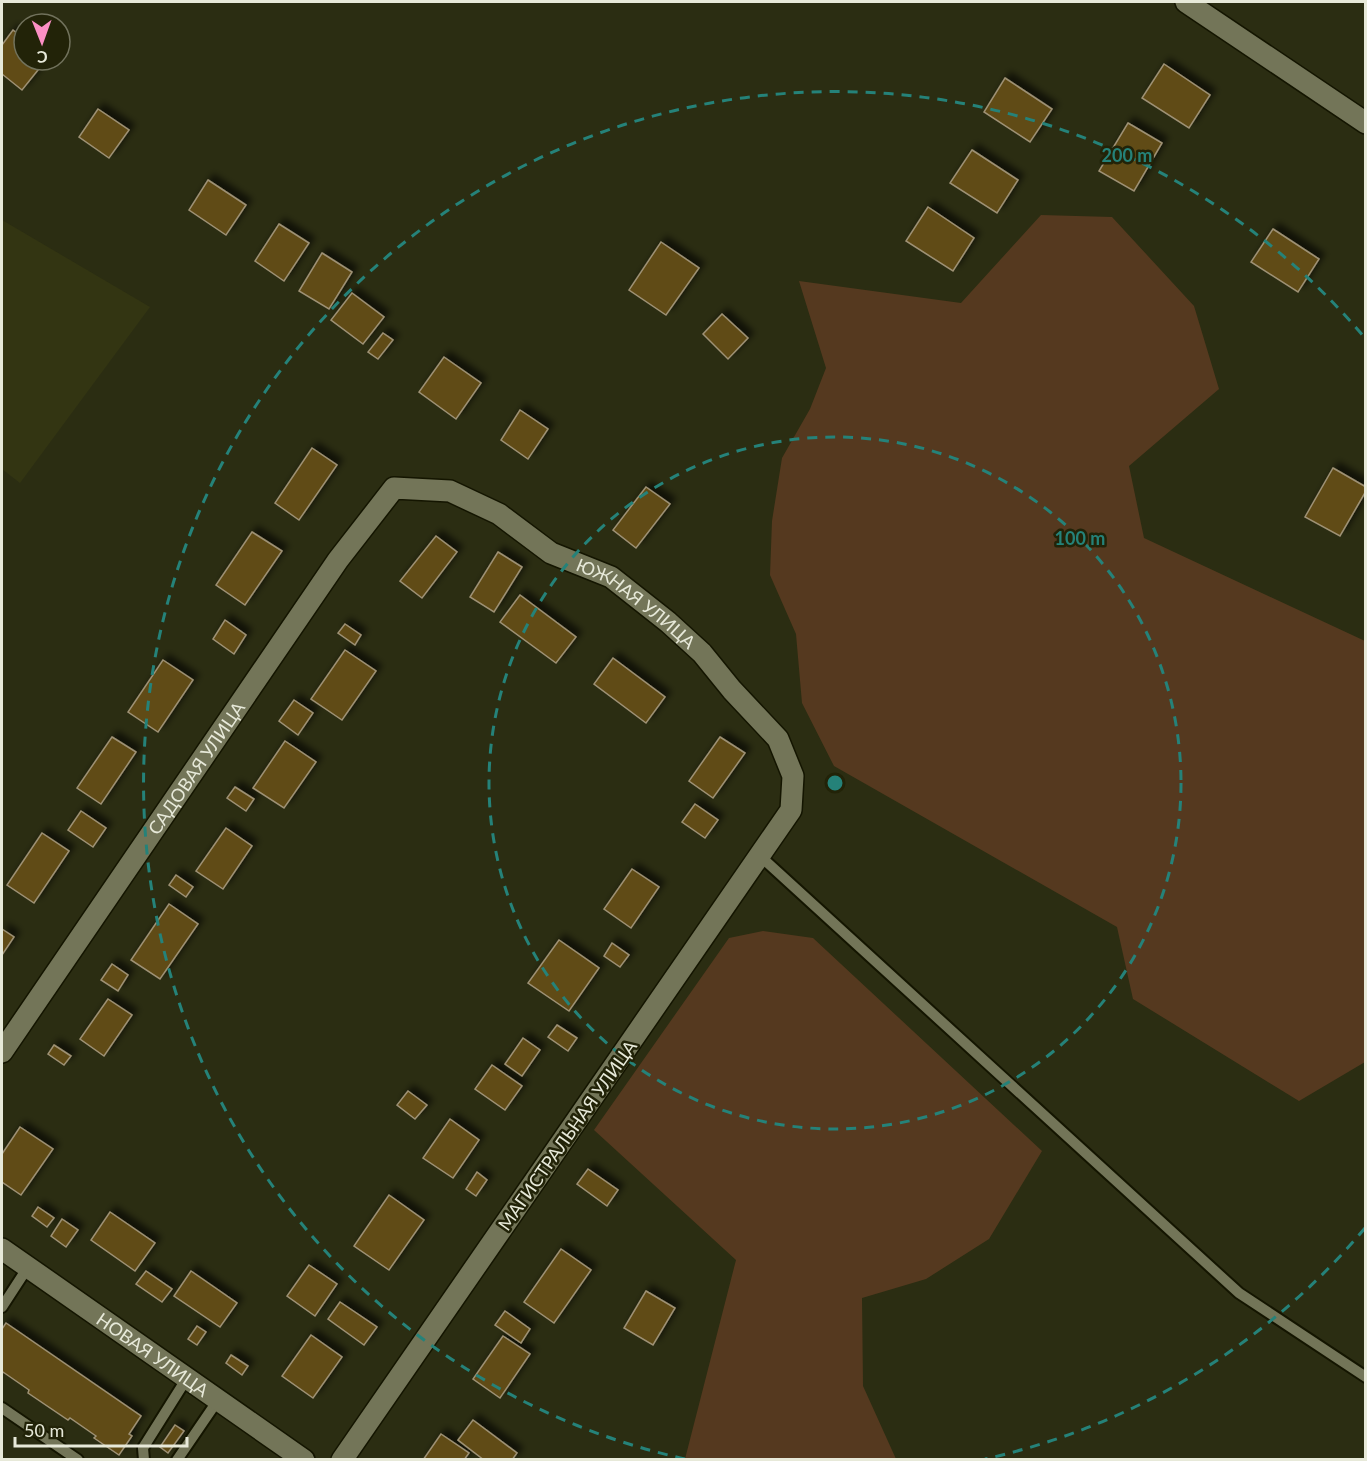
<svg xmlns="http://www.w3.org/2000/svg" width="1367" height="1461" viewBox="0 0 1367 1461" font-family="Lato,sans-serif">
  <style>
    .built { fill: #333512 }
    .green { fill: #55391f }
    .building { fill: #604b14; stroke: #9e9175; stroke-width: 1.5; filter: url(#shadow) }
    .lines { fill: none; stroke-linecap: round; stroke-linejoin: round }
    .lane-casing { stroke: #141500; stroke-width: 14 }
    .street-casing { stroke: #141500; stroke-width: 24 }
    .lane { stroke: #737558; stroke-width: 10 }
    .street { stroke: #737558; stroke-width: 21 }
    .ring { fill: none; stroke: #258279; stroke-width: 3; stroke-dasharray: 10 8 }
    .labels { text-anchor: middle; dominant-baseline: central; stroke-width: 5; stroke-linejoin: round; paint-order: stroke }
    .street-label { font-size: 18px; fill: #e7e9d9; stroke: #222308 }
    .centre { fill: #258279; stroke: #222308; stroke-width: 3 }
    .ring-label { font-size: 18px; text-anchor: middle; font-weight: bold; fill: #258279; stroke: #222308; stroke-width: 5; stroke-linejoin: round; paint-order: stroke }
  </style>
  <defs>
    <filter id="shadow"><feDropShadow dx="5.5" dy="-5.5" stdDeviation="3" flood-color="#0009"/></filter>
  </defs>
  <rect width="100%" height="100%" fill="#2b2d12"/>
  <path class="built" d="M2,220L150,307L20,483L2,469Z"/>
  <g class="green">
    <path d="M1041,215L1112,217L1194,306L1219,389L1129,466L1144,538L1365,641V1062L1299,1101L1133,999L1117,927L834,766L802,703L796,634L770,575L772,521L782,458L810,409L826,368L799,281L961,303Z"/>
    <path d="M763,931L813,938L1042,1151L989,1239L926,1279L862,1298L863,1386L896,1459H685L736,1260L594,1130L729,938Z"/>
  </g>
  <g class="building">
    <path d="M13,30L24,39V60H46L22,90L2,74V45Z"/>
    <path d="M1164,64L1210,95L1189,128L1142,98Z"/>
    <path d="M1005,78L1052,109L1030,142L984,112Z"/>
    <path d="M98,109L129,130L109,158L79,137Z"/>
    <path d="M1128,123L1162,143L1134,191L1099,171Z"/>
    <path d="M972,150L1018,180L997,213L950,183Z"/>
    <path d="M208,180L246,205L226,235L189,210Z"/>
    <path d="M928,207L974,238L953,271L906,241Z"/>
    <path d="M279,224L309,243L284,281L255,261Z"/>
    <path d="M1273,229L1319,259L1298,292L1251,262Z"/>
    <path d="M661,242L699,268L666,315L629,290Z"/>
    <path d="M322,253L352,272L329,309L299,291Z"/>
    <path d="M352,293L384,317L363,344L331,320Z"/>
    <path d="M722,314L748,338L728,359L703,334Z"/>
    <path d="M383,333L393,340L378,359L368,352Z"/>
    <path d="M444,357L481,383L456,419L419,392Z"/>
    <path d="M520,410L548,429L528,459L501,440Z"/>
    <path d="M312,448L337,465L299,520L275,503Z"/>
    <path d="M1333,468L1366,487V491L1340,536L1305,517Z"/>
    <path d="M646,487L670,504L636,548L613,530Z"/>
    <path d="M252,532L282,551L245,605L216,585Z"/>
    <path d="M436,536L457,552L422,598L400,581Z"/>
    <path d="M498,552L522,567L494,612L470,597Z"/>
    <path d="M520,595L576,637L556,663L500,622Z"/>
    <path d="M225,620L246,635L234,654L213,639Z"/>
    <path d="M345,624L361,635L355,645L338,633Z"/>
    <path d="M345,650L376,671L342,720L311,699Z"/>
    <path d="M613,658L665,697L646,723L594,684Z"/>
    <path d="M163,660L193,680L158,732L128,712Z"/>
    <path d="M294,700L313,713L298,735L279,721Z"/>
    <path d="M112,737L136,752L101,804L77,788Z"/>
    <path d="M720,737L745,753L713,798L689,781Z"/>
    <path d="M285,741L316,762L284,808L253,788Z"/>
    <path d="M235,787L254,799L246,811L227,798Z"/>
    <path d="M695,804L718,820L705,838L682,822Z"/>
    <path d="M81,811L106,828L93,847L68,830Z"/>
    <path d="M226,828L252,846L223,889L196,871Z"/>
    <path d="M42,833L69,851L34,903L7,885Z"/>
    <path d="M632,869L659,887L631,928L604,909Z"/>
    <path d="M176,875L193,887L186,897L169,885Z"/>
    <path d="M169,904L198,924L160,979L131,960Z"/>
    <path d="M2,929L14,937L2,955Z"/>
    <path d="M559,940L599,968L569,1011L528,983Z"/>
    <path d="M612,943L629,955L620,967L604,956Z"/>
    <path d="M112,964L128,975L118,991L101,980Z"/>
    <path d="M108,999L132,1015L104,1056L80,1039Z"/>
    <path d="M557,1025L577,1038L568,1051L548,1037Z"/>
    <path d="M523,1038L540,1050L522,1076L505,1064Z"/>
    <path d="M54,1045L71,1056L64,1065L48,1054Z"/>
    <path d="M492,1065L522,1086L505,1110L475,1089Z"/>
    <path d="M408,1091L427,1105L415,1119L397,1105Z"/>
    <path d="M450,1119L479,1140L453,1178L423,1158Z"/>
    <path d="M20,1127L53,1149L21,1195L2,1182V1154Z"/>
    <path d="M588,1169L618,1190L607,1206L577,1184Z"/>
    <path d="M477,1172L487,1180L476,1196L466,1189Z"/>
    <path d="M389,1195L424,1220L389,1270L354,1246Z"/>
    <path d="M38,1207L54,1218L47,1227L32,1216Z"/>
    <path d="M110,1212L155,1243L135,1271L91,1240Z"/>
    <path d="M62,1219L78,1230L66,1247L51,1236Z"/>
    <path d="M561,1249L591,1270L554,1323L524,1302Z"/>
    <path d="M309,1265L337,1284L315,1316L287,1296Z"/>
    <path d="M146,1271L172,1289L162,1302L136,1284Z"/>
    <path d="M191,1271L237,1303L220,1327L174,1296Z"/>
    <path d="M646,1291L675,1308L653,1345L624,1328Z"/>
    <path d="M340,1302L377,1327L364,1345L328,1319Z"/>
    <path d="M505,1311L530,1329L521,1343L495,1325Z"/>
    <path d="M6,1323L141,1416L129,1434L132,1436L119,1455L94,1438L96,1436L70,1418L68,1420L28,1393L29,1390L3,1372L2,1374V1329Z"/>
    <path d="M197,1326L206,1332L197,1345L188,1339Z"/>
    <path d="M311,1335L342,1357L313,1398L282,1376Z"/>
    <path d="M503,1336L530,1354L500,1398L473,1379Z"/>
    <path d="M231,1355L248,1366L242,1375L226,1363Z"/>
    <path d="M473,1420L517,1453L512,1460H484L458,1440Z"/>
    <path d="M175,1425L184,1431L168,1453L160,1447Z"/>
    <path d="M441,1434L469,1453L464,1460H423Z"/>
  </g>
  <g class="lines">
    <defs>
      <g id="lane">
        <path d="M760,856L1239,1293L1366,1377"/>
        <path d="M2,1307L28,1267"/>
        <path d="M2,1408L78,1460"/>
        <path d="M144,1460L143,1448L187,1378"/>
        <path d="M177,1460L218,1400"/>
      </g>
      <g id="street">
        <path d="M1186,2L1366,123"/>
        <path id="s1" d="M2,1052L338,560L394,488L450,491L499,514L551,553L611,577L668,622L702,653L732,690L778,739L793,776L791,810L342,1460"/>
        <path id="s2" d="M2,1249L304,1460"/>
      </g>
    </defs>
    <use href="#lane" class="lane-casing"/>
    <use href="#street" class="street-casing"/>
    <use href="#lane" class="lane"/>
    <use href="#street" class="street"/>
  </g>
  <g class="ring">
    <circle cx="835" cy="783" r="346"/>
    <path d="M1365 1228A692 692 0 0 1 985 1459M685 1459A692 692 0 1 1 1365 338"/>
  </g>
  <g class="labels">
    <g class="street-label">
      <text stroke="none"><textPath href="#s1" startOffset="962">ЮЖНАЯ УЛИЦА</textPath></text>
      <text stroke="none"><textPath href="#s1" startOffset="344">САДОВАЯ УЛИЦА</textPath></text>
      <text transform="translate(567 1135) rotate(-55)">МАГИСТРАЛЬНАЯ УЛИЦА</text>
      <text stroke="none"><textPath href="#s2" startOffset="184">НОВАЯ УЛИЦА</textPath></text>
    </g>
  </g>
  <circle cx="835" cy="783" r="9" class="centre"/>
  <g class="ring-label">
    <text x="1127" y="162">200 m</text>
    <text x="1080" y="545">100 m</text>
  </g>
  <rect width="1367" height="1461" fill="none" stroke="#e7e9d9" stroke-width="6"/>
  <g transform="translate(42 42) rotate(179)"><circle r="28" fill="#222308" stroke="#71725c" stroke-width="1.5"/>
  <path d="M0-4.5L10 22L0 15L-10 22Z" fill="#fb8fc4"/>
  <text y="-9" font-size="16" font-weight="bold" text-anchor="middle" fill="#e7e9d9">С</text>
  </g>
  <path d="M15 1437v9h172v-9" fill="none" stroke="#e7e9d9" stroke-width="3"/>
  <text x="24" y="1437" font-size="18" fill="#e7e9d9" stroke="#222308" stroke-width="4.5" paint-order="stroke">50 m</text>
</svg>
